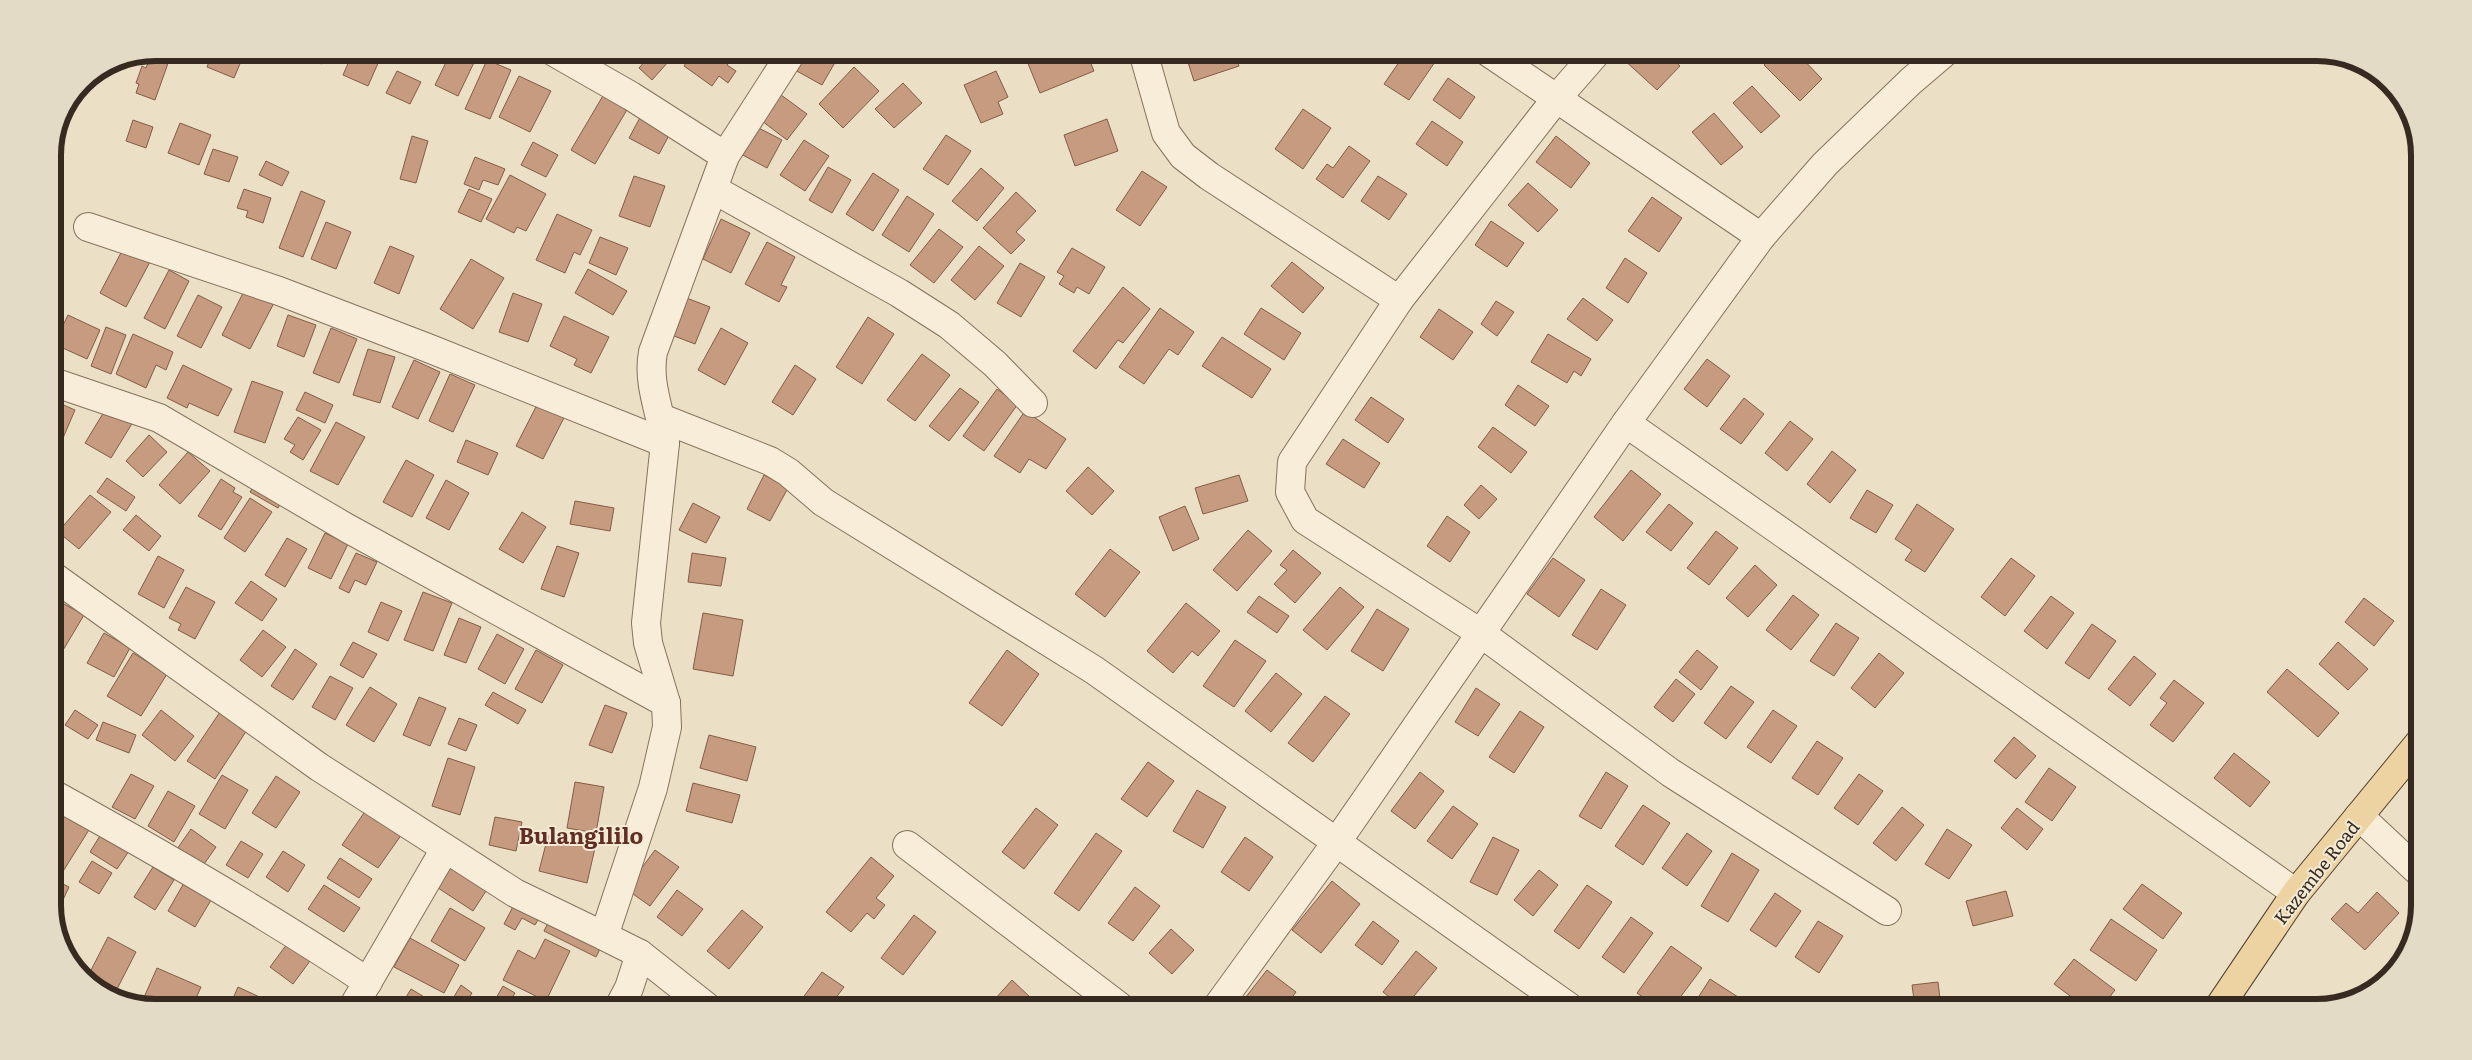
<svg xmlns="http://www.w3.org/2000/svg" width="2472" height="1060" viewBox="0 0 2472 1060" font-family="Literata,serif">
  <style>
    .building { fill: #c79b7f; stroke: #835c45 }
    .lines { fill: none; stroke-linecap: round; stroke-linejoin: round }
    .minor-casing { stroke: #85725d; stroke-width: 30 }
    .major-casing { stroke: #544031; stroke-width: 30 }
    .minor { stroke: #f7edd9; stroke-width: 28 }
    .major { stroke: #ecd3a1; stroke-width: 28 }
    .labels { text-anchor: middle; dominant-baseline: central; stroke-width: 4; stroke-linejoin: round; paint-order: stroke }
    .street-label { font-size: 18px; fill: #372a20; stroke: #f3ead5 }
    .district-label { font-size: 22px; font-weight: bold; fill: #602e22; stroke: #f3ead5 }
    .rim { fill: none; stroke: #372a20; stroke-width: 6 }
  </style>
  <rect width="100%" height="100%" fill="#ebdfc6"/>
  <g class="building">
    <path d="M172,52L155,100L136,93L139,84L136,83L142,66L146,68L152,53Z"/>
    <path d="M213,52H245L234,78L207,67Z"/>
    <path d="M295,52H327L322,64Z"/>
    <path d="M353,52L379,61L368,86L343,75Z"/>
    <path d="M377,52H397L392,61Z"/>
    <path d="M451,52H479L458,96L435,85Z"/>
    <path d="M653,52H677L652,80L639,68Z"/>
    <path d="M693,52H736L727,65L736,71L728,83L719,76L712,86L684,66Z"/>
    <path d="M805,52H841L822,85L795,70Z"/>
    <path d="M1050,52H1086L1094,71L1040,93L1027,61Z"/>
    <path d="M1234,52L1239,66L1194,81L1185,53Z"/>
    <path d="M1406,52H1433L1439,56L1409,100L1384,84Z"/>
    <path d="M1627,52H1666L1680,66L1657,90L1622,58Z"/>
    <path d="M1690,52H1710L1700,63Z"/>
    <path d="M1777,52H1796L1822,79L1800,101L1764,65Z"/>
    <path d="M487,60L511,70L490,119L465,109Z"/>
    <path d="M854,67L879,91L843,128L819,104Z"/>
    <path d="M397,71L421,82L410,104L386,93Z"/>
    <path d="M996,71L1008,97L998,102L1003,114L981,123L964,85Z"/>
    <path d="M519,76L551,91L530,132L499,117Z"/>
    <path d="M1448,78L1475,97L1460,119L1433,100Z"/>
    <path d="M903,83L922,103L894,128L875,109Z"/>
    <path d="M1752,86L1780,116L1761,133L1733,103Z"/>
    <path d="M777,92L807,114L787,140L758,118Z"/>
    <path d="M604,94L628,108L595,164L571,150Z"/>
    <path d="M1303,109L1331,128L1303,169L1275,149Z"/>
    <path d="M643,112L673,128L659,154L629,138Z"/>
    <path d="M1714,113L1743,147L1721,165L1692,132Z"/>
    <path d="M741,119L782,140L767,168L726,146Z"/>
    <path d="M1107,119L1118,151L1075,166L1064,135Z"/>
    <path d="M133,120L153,127L146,148L126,141Z"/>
    <path d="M1432,121L1463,142L1447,166L1416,144Z"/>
    <path d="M180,123L211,135L199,165L168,153Z"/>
    <path d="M946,135L971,151L948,185L923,169Z"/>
    <path d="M412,136L428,141L416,183L400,179Z"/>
    <path d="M1556,136L1590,163L1571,188L1536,162Z"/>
    <path d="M804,140L829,156L805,191L780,175Z"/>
    <path d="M533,142L558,155L546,177L521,165Z"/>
    <path d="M1349,146L1370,161L1343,198L1316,179L1327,164L1333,168Z"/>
    <path d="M213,149L238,157L229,182L204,174Z"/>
    <path d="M475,157L505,169L498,185L483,180L479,190L464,184Z"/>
    <path d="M266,161L289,172L282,186L259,175Z"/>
    <path d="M828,167L851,180L832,213L809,200Z"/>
    <path d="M981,168L1004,188L977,221L952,201Z"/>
    <path d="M1142,171L1167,187L1140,226L1116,210Z"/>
    <path d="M873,173L899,190L873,231L846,214Z"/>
    <path d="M510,175L546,194L526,231L517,227L514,233L486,219Z"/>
    <path d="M634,176L665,186L650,227L619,216Z"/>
    <path d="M1378,176L1407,194L1389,220L1361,201Z"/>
    <path d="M1528,183L1558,210L1538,232L1508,205Z"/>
    <path d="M244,189L271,198L263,223L246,217L248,211L237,208Z"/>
    <path d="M469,189L492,199L481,222L458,212Z"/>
    <path d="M301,191L325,201L303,257L279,248Z"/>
    <path d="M1016,192L1036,211L1016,232L1025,240L1011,254L983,228Z"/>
    <path d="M907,196L934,214L909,252L882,235Z"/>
    <path d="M1652,197L1682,218L1659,252L1628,231Z"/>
    <path d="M557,214L592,230L580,255L574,252L565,273L536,260Z"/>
    <path d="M721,219L750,233L731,273L703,259Z"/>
    <path d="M1491,221L1524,243L1507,267L1475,245Z"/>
    <path d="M326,222L351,232L336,269L311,259Z"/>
    <path d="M939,229L963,247L934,283L910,265Z"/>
    <path d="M600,237L628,248L616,275L589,263Z"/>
    <path d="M767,242L795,257L781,285L787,287L779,302L745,284Z"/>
    <path d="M390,246L414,256L399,294L374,283Z"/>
    <path d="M979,246L1004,266L975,300L951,280Z"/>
    <path d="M124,247L151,260L126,307L100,293Z"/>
    <path d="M1072,248L1105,267L1089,294L1077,287L1074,293L1059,284L1064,276L1057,272Z"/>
    <path d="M1625,258L1647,273L1628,303L1606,288Z"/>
    <path d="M471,259L504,278L473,329L440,309Z"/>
    <path d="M1292,262L1324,288L1303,313L1271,286Z"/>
    <path d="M1020,263L1045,277L1021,317L997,303Z"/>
    <path d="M588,269L627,291L613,315L575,293Z"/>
    <path d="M169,270L189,281L165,329L144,318Z"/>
    <path d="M246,287L275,301L250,349L222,335Z"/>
    <path d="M1123,287L1150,309L1123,343L1118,340L1096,369L1073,351Z"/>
    <path d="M513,293L542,304L528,342L499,332Z"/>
    <path d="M198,295L222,307L201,348L177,336Z"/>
    <path d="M684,297L710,307L695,344L669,334Z"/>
    <path d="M1583,298L1613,320L1597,341L1567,319Z"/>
    <path d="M1496,301L1514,312L1497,336L1481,324Z"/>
    <path d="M1160,308L1194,332L1178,355L1169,349L1144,384L1119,367Z"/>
    <path d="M1261,308L1301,333L1284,360L1244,334Z"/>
    <path d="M1439,309L1473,332L1453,360L1420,337Z"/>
    <path d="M68,315L100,330L87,359L54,344Z"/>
    <path d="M288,315L316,325L304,357L277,346Z"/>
    <path d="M564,316L609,337L591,373L574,365L577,359L550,346Z"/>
    <path d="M868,317L894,334L862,384L836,367Z"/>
    <path d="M106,327L126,335L111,374L91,366Z"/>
    <path d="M331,328L357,339L339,383L313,373Z"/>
    <path d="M721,328L748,343L725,385L698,370Z"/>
    <path d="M133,334L173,352L166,370L156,365L146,388L116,374Z"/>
    <path d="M1548,334L1591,359L1581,376L1574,371L1567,383L1531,362Z"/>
    <path d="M1222,337L1271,369L1252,398L1202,366Z"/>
    <path d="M368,349L395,357L380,403L353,395Z"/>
    <path d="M922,354L950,375L915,421L887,400Z"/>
    <path d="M1707,359L1730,376L1707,407L1684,389Z"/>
    <path d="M414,360L440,372L418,419L392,407Z"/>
    <path d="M183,365L232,389L218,416L189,403L187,408L167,398Z"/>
    <path d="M795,365L816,379L793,415L772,402Z"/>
    <path d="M450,374L475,385L453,432L429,421Z"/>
    <path d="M252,381L283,392L265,443L234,432Z"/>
    <path d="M1518,385L1549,406L1535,426L1505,405Z"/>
    <path d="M960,388L979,402L949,441L929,426Z"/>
    <path d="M997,389L1018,404L984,451L963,436Z"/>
    <path d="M305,392L333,405L325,423L296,410Z"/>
    <path d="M542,395L569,408L543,459L516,446Z"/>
    <path d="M1371,397L1404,419L1388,443L1355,420Z"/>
    <path d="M1744,398L1764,414L1741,444L1720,429Z"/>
    <path d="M110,402L136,417L111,458L85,443Z"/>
    <path d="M59,403L75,410L57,452L53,450V412L55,413Z"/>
    <path d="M1025,411L1066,439L1046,469L1029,459L1020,473L994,456Z"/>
    <path d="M298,417L321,430L303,460L290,452L295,445L284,439Z"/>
    <path d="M1790,421L1813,439L1787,471L1765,453Z"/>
    <path d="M336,422L365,437L338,485L310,471Z"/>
    <path d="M1493,427L1527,452L1511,473L1478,447Z"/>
    <path d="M149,435L167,452L143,477L126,461Z"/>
    <path d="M1343,439L1380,463L1364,488L1326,464Z"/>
    <path d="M466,440L498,453L488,475L457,462Z"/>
    <path d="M1832,451L1856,470L1830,503L1807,484Z"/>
    <path d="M188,452L210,471L180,504L159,485Z"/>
    <path d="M406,460L434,475L412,517L383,502Z"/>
    <path d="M1088,467L1114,491L1092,515L1066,491Z"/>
    <path d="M1631,470L1661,494L1623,541L1594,517Z"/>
    <path d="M764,475L788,488L770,521L747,509Z"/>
    <path d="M1239,475L1248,501L1203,514L1195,488Z"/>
    <path d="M107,478L135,497L126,511L97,492Z"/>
    <path d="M221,479L235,488L233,492L242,497L221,530L198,516Z"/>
    <path d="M258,479L286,494L278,508L250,492Z"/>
    <path d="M446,480L469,493L449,530L426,518Z"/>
    <path d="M1481,485L1497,499L1479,519L1464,505Z"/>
    <path d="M1867,490L1893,505L1876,533L1850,518Z"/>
    <path d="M90,495L111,512L79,549L58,532Z"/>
    <path d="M250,498L272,512L245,552L224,538Z"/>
    <path d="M575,501L614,508L610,531L570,524Z"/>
    <path d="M693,503L720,517L706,543L679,530Z"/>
    <path d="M1669,504L1693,523L1671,551L1646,532Z"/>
    <path d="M1917,504L1954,529L1925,572L1905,560L1912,550L1895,539Z"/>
    <path d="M1185,506L1199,539L1173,551L1159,517Z"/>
    <path d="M522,512L546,527L523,563L499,549Z"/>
    <path d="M136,515L161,536L149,551L123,530Z"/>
    <path d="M1447,516L1470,532L1450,562L1427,546Z"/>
    <path d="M1248,530L1272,551L1237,591L1213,570Z"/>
    <path d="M1716,531L1738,548L1709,585L1687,568Z"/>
    <path d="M325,533L348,544L331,579L308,568Z"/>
    <path d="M287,538L307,549L285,587L265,575Z"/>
    <path d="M557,546L579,553L564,597L541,589Z"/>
    <path d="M1110,549L1140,572L1105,617L1075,594Z"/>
    <path d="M1293,550L1321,573L1295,603L1274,584L1287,570L1280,565Z"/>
    <path d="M356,553L377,562L366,585L355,580L349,593L339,588Z"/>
    <path d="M692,553L726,558L721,586L688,582Z"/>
    <path d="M158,556L184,570L164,608L138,594Z"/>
    <path d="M1553,558L1585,580L1559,617L1527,594Z"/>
    <path d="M2011,558L2035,576L2005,616L1981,597Z"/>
    <path d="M1755,565L1777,585L1748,617L1726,598Z"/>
    <path d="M251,581L277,599L262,621L235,603Z"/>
    <path d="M186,587L215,602L195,639L178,630L181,624L169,618Z"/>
    <path d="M1340,587L1364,607L1327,650L1303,630Z"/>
    <path d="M1601,589L1626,605L1597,650L1572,635Z"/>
    <path d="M423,592L452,603L433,651L404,640Z"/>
    <path d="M1793,595L1819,615L1791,650L1766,630Z"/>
    <path d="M1259,596L1289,616L1277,633L1247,612Z"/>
    <path d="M2051,596L2074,613L2047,649L2024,631Z"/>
    <path d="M53,598L84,615L62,652L53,647Z"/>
    <path d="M2364,598L2394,621L2374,646L2345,622Z"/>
    <path d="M381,602L402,611L388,641L368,632Z"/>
    <path d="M1186,603L1220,631L1198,656L1192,651L1173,673L1147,651Z"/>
    <path d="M1377,609L1409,629L1383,671L1351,651Z"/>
    <path d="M703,613L743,620L733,676L693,669Z"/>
    <path d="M459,618L481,627L466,663L444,655Z"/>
    <path d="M1836,623L1859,638L1834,676L1810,661Z"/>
    <path d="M2092,624L2116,641L2089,679L2065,663Z"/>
    <path d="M263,630L286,647L262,677L240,660Z"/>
    <path d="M104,633L130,648L114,677L87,663Z"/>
    <path d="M497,634L524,649L505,684L478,669Z"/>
    <path d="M1235,640L1266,661L1234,707L1203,686Z"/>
    <path d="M353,642L377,654L363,678L340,665Z"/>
    <path d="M2338,642L2368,669L2348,690L2319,664Z"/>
    <path d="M295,649L317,664L293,700L271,686Z"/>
    <path d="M536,650L563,665L542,703L515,689Z"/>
    <path d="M1007,650L1039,674L1002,726L969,703Z"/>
    <path d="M1697,650L1718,667L1701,690L1679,672Z"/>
    <path d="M133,653L167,674L141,716L107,696Z"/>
    <path d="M1879,653L1904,673L1875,708L1851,688Z"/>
    <path d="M2134,656L2156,674L2130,706L2108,689Z"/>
    <path d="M2287,669L2339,713L2318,737L2267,692Z"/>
    <path d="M1276,673L1302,694L1271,732L1245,711Z"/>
    <path d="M330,676L353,688L335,720L312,707Z"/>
    <path d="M1676,679L1695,694L1673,722L1654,707Z"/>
    <path d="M2174,680L2204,703L2173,742L2150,725L2167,703L2160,698Z"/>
    <path d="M1731,686L1754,702L1726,739L1704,723Z"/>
    <path d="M370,687L397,704L374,742L346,725Z"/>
    <path d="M1476,688L1500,704L1478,736L1455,722Z"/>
    <path d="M493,692L526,710L518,724L485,705Z"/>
    <path d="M1325,696L1350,714L1313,762L1288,743Z"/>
    <path d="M419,697L446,708L430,746L403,735Z"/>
    <path d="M605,705L627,713L612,753L589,745Z"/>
    <path d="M75,710L98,725L88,739L65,725Z"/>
    <path d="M161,710L194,736L175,761L142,735Z"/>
    <path d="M1773,710L1797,726L1771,763L1747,747Z"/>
    <path d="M1520,711L1544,727L1514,773L1489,757Z"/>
    <path d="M220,712L247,730L215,779L187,761Z"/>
    <path d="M459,718L477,725L466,751L448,744Z"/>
    <path d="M103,722L136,735L129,753L96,740Z"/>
    <path d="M709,735L756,747L747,781L700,768Z"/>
    <path d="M2014,737L2036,756L2016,779L1994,761Z"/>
    <path d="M1817,741L1843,758L1818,795L1792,778Z"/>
    <path d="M2234,753L2270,782L2250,807L2214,778Z"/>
    <path d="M448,758L475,767L460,815L432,806Z"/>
    <path d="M1148,762L1174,781L1147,817L1121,799Z"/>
    <path d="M2049,768L2076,787L2052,821L2025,802Z"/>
    <path d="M1420,772L1444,791L1415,829L1391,811Z"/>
    <path d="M1606,772L1628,786L1601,829L1579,816Z"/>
    <path d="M131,774L154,786L135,819L112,807Z"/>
    <path d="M1859,774L1883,791L1858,825L1834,808Z"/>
    <path d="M222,775L248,790L225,829L199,814Z"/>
    <path d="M276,776L300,792L276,828L252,813Z"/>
    <path d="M575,782L604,787L596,833L567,828Z"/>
    <path d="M693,783L740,795L732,823L686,811Z"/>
    <path d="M1197,790L1226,807L1203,848L1173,831Z"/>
    <path d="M168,791L195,806L174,842L148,826Z"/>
    <path d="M71,801L97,817L62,873L53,867V829Z"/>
    <path d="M1643,805L1670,823L1643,865L1615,846Z"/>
    <path d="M1453,806L1478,824L1452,859L1427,841Z"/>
    <path d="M1902,807L1924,825L1896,861L1873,843Z"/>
    <path d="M1036,808L1058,825L1024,869L1002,852Z"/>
    <path d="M2017,808L2043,829L2027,850L2001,828Z"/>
    <path d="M366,810L402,834L378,868L342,845Z"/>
    <path d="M495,817L522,822L516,851L489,845Z"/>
    <path d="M109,821L137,839L117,869L90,852Z"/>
    <path d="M191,829L216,847L202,867L177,849Z"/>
    <path d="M1947,829L1972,845L1949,879L1925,864Z"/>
    <path d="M1096,833L1122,851L1079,911L1054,893Z"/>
    <path d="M1687,833L1712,851L1687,886L1662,868Z"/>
    <path d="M548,836L595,848L587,883L539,871Z"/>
    <path d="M1245,837L1273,857L1249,891L1221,872Z"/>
    <path d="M1493,837L1519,850L1497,895L1470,882Z"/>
    <path d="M241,841L263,854L248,878L226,865Z"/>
    <path d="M655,850L679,867L650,906L626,889Z"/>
    <path d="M283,851L305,865L288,892L266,877Z"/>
    <path d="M1732,853L1759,870L1728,922L1701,906Z"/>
    <path d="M871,857L894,876L876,898L885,905L874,919L867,913L851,932L826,912Z"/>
    <path d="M340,858L372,879L359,898L327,878Z"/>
    <path d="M92,861L112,873L99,894L79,882Z"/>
    <path d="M448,861L488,888L473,911L432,884Z"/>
    <path d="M153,867L174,880L155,910L134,897Z"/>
    <path d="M1539,870L1558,885L1533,916L1514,900Z"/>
    <path d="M189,874L217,890L195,927L168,911Z"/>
    <path d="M53,879L69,887L55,917L53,912Z"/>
    <path d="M1332,881L1360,904L1321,953L1292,930Z"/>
    <path d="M2142,884L2182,913L2163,939L2123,909Z"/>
    <path d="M324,885L360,908L344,932L308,909Z"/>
    <path d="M1587,885L1612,902L1579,949L1554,931Z"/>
    <path d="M1135,887L1160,906L1133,941L1108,923Z"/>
    <path d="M677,890L703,909L682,936L657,917Z"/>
    <path d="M2006,891L2013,916L1973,926L1966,901Z"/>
    <path d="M2377,892L2399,913L2365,950L2331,919L2346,903L2358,913Z"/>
    <path d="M1775,893L1801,911L1776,947L1750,930Z"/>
    <path d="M517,899L542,913L535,925L522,918L515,930L504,924Z"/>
    <path d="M450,908L485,928L465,961L431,941Z"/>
    <path d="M742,910L763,927L729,969L707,951Z"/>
    <path d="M914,915L936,932L903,975L881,958Z"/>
    <path d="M551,917L603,943L596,957L544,931Z"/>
    <path d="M1631,917L1653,933L1624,973L1602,957Z"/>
    <path d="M2111,919L2157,950L2136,981L2090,950Z"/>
    <path d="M1373,921L1399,941L1382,965L1355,945Z"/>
    <path d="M1818,921L1843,936L1819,973L1795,957Z"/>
    <path d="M1171,929L1194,950L1172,974L1149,953Z"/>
    <path d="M108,937L136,952L117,989L89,974Z"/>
    <path d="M410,938L459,965L444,993L394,967Z"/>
    <path d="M545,939L570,951L546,1001L503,980L518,950L535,959Z"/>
    <path d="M290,940L313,957L293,984L270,967Z"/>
    <path d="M1671,946L1702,968L1673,1007H1657L1637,993Z"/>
    <path d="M1416,951L1437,968L1405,1007H1402L1383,992Z"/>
    <path d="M2074,959L2115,990L2102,1007H2085L2054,984Z"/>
    <path d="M157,968L201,987L192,1007L155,1008L141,1004Z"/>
    <path d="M1267,970L1296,992L1285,1007H1238Z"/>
    <path d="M822,972L844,987L829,1007H796Z"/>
    <path d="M1710,979L1738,997L1731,1007H1692Z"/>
    <path d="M1012,980L1032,999L1024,1007H988Z"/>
    <path d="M1938,982L1941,1007H1915L1912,985Z"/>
    <path d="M461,985L472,993L463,1007H454L449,1005Z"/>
    <path d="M503,986L515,993L507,1007H491Z"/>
    <path d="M238,987L266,1000L263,1007H237L230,1005Z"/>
    <path d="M411,989L436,1004L434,1007H400Z"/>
    <path d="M519,997L539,1007H514Z"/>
  </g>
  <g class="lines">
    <defs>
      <g id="minor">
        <path d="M554,52L631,96L725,156"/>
        <path d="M1143,52L1166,133L1183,156L1209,176L1399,300"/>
        <path d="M1488,52L1761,237"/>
        <path d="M1597,52L1556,99L1399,300L1292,462L1290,492L1305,520L1482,634L1671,773L1887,911"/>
        <path d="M713,189L899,293L949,325L995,364L1033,403"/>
        <path d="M88,227L279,291L428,348L665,443"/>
        <path d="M53,382L159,418L347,528L666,703"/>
        <path d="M661,418L770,461L788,472L823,502L1094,670L1569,1007"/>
        <path d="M1626,423L2296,893"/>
        <path d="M53,576L319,767L515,893L604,936"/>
        <path d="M53,794C160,853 266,914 368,982"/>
        <path d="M2359,816L2419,872"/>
        <path d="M907,845L1120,1007"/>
        <path d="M640,954L707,1007"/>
        <path d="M353,1007L445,849"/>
        <path d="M619,1007L629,988L640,954L604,936L653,788L667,727L666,703L648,643L646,623L665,443C661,412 647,384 653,352L725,156L792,52"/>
        <path d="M1217,1007L1336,843L1626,423L1761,237L1825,164L1911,81L1945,52"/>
      </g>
      <path id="major" d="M2219,1007L2296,893L2419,743"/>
    </defs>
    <use href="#minor" class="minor-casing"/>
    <use href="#major" class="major-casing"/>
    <use href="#minor" class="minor"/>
    <use href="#major" class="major"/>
  </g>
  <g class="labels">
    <g class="street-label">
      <text transform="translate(2316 872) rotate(-52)">Kazembe Road</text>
    </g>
    <g class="district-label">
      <text x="581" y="834">Bulangililo</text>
    </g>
  </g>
  <path d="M0 0H2472V1060H0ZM155 61H2317A94 94 0 0 1 2411 155V905A94 94 0 0 1 2317 999H155A94 94 0 0 1 61 905V155A94 94 0 0 1 155 61Z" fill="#e4dbc7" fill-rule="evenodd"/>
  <path class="rim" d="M155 61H2317A94 94 0 0 1 2411 155V905A94 94 0 0 1 2317 999H155A94 94 0 0 1 61 905V155A94 94 0 0 1 155 61Z"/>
</svg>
